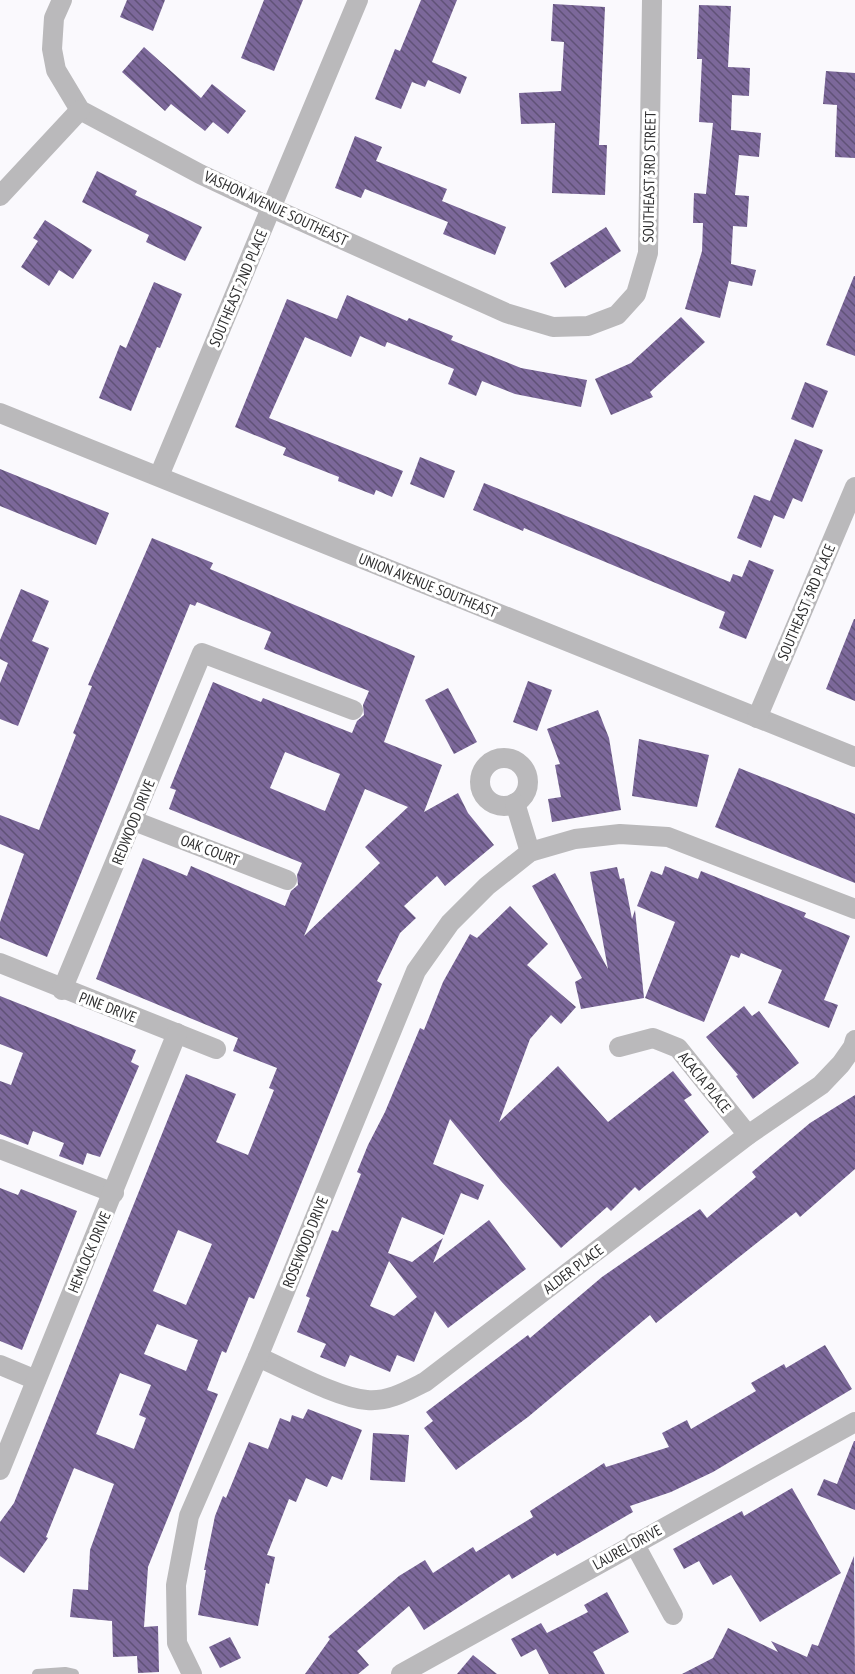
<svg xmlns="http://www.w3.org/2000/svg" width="855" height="1674" viewBox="0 0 855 1674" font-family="'PT Sans Narrow',sans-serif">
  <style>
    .building { fill: url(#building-back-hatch); fill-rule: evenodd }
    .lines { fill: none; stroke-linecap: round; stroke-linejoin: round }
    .lane { stroke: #bab9bb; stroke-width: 10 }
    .street { stroke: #bab9bb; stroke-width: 20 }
    .labels { text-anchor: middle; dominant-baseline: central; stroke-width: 6; stroke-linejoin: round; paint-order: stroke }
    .street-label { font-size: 15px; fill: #2e2e2f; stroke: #fff }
  </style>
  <defs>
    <pattern id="building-back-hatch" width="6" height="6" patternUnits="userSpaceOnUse" patternTransform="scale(1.5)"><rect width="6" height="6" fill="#7c689a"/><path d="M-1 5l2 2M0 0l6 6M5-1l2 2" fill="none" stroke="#605277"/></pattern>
  </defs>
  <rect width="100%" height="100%" fill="#faf9fd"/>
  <g class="building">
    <path d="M127,0H165L153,31L120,17Z"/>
    <path d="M264,0H303L274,71L241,58Z"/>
    <path d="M421,0H457L432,62L467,77L460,94L428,80L425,87L412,82L401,109L375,99L395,49L400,51Z"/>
    <path d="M553,4L605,7L599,145H607L605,195L552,193L555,123L521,124L519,93L561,91L564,42L551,41Z"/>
    <path d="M699,5L731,6L728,67L750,68L749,96L732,95L731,130L761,133L759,157L739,155L735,195L749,196L747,227L733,226L731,264L756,270L752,286L729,281L720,318L685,309L702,251L703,223H693L694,193L706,194L713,123L699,122L702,59H697Z"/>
    <path d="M144,47L201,98L212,84L246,111L228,134L213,122L205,131L171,104L165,111L122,72Z"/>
    <path d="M826,71L855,73V158L835,157L837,105L823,104Z"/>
    <path d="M355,136L382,147L376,161L447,189L442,201L506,227L495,255L443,234L448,222L365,189L361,198L335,188Z"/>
    <path d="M97,171L137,191L135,195L202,227L185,261L146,242L149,235L82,202Z"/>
    <path d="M45,220L92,250L73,279L59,270L49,286L21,267L38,241L33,238Z"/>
    <path d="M606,227L621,251L565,288L550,263Z"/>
    <path d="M854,276H855V356L826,345Z"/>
    <path d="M154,282L182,294L160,348L157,347L131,411L99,398L120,345L126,348Z"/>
    <path d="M347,295L407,321L409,318L453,336L451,340L521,368L587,380L581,407L515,394L482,381L476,396L448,384L454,369L387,342L385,347L360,336L351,357L305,337L269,418L403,471L392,497L376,490L374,495L338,481L339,477L283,455L286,448L235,427L287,299L337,319Z"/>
    <path d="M681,317L705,342L650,392L653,397L611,415L595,379L631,363Z"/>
    <path d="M805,382L828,391L813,428L791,419Z"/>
    <path d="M795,439L823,450L802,502L793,498L784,519L774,515L761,548L737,538L754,495L770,501Z"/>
    <path d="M420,457L455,471L444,498L410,484Z"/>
    <path d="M0,469L109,513L96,545L0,506Z"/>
    <path d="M484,483L730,582L733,574L742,577L749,560L774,570L746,639L719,628L725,612L524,528L523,531L473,510Z"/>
    <path d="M152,538L213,563L210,569L415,656L384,742L442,765L424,812L458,793L468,813L494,845L445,886L437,876L404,906L416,918L400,933L377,981L382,984L269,1263L254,1299L249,1297L226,1353L222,1351L207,1390L218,1394L148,1567L144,1627L158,1626L159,1672L138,1673L137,1656L113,1657L112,1621L70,1617L73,1589L88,1590L90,1550L114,1484L74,1468L46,1537L48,1538L24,1573L0,1556V1522L14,1503L186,1074L236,1094L216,1142L248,1155L274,1090L269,1088L277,1068L233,1051L238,1038L96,979L143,858L187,876L191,866L285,906L291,891L298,885L297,875L302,863L169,809L176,790L170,788L213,682L261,702L263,698L352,733L357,721L364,715L363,705L369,691L264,649L271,632L197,602L195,606L190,604L47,957L0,938V922L24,854L0,844V815L39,830L76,735L73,733L92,686L88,685ZM285,752L340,774L325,811L270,788ZM365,789L408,807L365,847L380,863L304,936ZM178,1230L212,1244L186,1305L153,1291ZM157,1324L198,1340L186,1371L144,1354ZM120,1373L151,1385L139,1415L146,1418L134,1449L96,1434Z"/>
    <path d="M21,589L49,601L32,641L49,648L18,726L0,719V683L8,663L0,659V640Z"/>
    <path d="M854,619H855V701L826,689Z"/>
    <path d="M528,681L552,690L537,731L513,722Z"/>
    <path d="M448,688L477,742L454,754L425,700Z"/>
    <path d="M598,710L609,738L621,810L552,822L548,799L561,797L555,765L560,764L547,729Z"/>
    <path d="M639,739L709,755L697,807L632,796Z"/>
    <path d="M739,768L855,814V883L715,827Z"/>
    <path d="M665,866L698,879L701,871L806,913L804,917L850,936L824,1000L838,1005L829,1028L768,1003L782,970L741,953L739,958L731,955L704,1022L645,998L675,922L637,906L651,871L662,875Z"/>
    <path d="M617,867L620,879L624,878L632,919L635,910L644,998L581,1009L575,982L582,978L532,886L555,873L608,969L590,872Z"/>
    <path d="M510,906L548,944L527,965L576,1007L561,1024L551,1015L530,1039L499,1122L558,1066L608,1122L673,1071L692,1095L684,1100L709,1132L639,1191L635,1187L611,1211L607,1207L561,1248L501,1181L450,1119L433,1164L484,1185L478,1200L461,1193L444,1235L402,1217L388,1253L412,1262L443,1238L433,1263L489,1220L526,1269L448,1328L435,1311L414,1362L397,1355L390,1372L350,1355L345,1367L320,1357L326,1344L297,1332L310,1298L306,1296L332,1230L338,1232L361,1174L357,1172L368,1145L385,1112L420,1028L424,1030L443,982L470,934L477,938ZM389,1261L417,1297L394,1316L370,1306Z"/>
    <path d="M0,996L136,1050L131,1062L139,1066L100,1157L87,1153L83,1165L59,1156L64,1143L33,1131L28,1145L0,1134V1081L11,1085L23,1053L0,1044Z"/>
    <path d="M744,1006L752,1016L759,1011L799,1063L753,1099L736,1076L738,1075L706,1037Z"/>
    <path d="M855,1095V1169L800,1217L796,1212L656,1323L650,1315L528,1417L456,1470L424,1428L433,1421L426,1412L528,1335L530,1338L602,1277L700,1209L707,1218L756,1177L752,1172L810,1123Z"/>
    <path d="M0,1188L18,1195L21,1189L77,1211L22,1350L0,1341Z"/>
    <path d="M825,1345L852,1389L713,1472L671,1492L630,1506L633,1512L557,1556L555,1553L512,1579L509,1574L424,1630L409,1606L357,1651L369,1665L358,1674H305L330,1639L328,1637L399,1576L425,1560L433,1573L473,1547L476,1552L533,1517L530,1511L604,1463L606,1467L669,1447L662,1433L687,1420L691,1429L756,1391L751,1383L784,1364L786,1368Z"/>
    <path d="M308,1409L362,1430L342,1480L332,1476L327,1487L306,1478L296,1502L289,1499L267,1555L275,1557L269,1584L266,1583L258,1626L198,1615L206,1570H204L215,1516L223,1496L226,1498L249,1442L268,1449L280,1418L290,1422L292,1415L303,1419Z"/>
    <path d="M373,1433L409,1435L405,1482L370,1480Z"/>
    <path d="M854,1441H855V1510L817,1495L824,1479L837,1484Z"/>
    <path d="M792,1488L841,1573L760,1622L731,1575L713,1585L699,1561L684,1569L673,1549L742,1511L744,1516Z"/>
    <path d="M854,1556L855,1674H682L713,1658L728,1628L778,1652L771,1641L807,1657L812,1644L818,1646Z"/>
    <path d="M607,1592L629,1632L593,1652L605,1674H549L536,1649L521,1657L511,1639L541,1623L547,1633L588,1612L584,1605Z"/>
    <path d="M230,1637L241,1658L220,1668L209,1647Z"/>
    <path d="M473,1655L497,1674H457Z"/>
  </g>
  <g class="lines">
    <path class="lane" d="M37,1674L65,1672L74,1674"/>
    <g class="street">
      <path d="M62,0L54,18L52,49L56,70L80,110L200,174L272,208L506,313L553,327L588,326L617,315L636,294L648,253L652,0"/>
      <path d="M0,196L80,110"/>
      <path d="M0,413L855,757"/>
      <path d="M159,476L358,0"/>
      <path d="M757,718L855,487"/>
      <circle cx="504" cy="782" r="24"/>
      <path d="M515,803L530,852"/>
      <path d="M134,821L287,880"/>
      <path d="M0,963L216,1049"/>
      <path d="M62,990L202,653L353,710"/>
      <path d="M619,1047L653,1038L678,1048L748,1135"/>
      <path d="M0,1149L114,1193"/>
      <path d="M258,1357C286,1369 337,1398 367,1400C388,1402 407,1391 425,1382L748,1135L821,1085L841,1064L853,1047L855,1040"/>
      <path d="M0,1365L36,1380"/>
      <path d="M0,1470L177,1033"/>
      <path d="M634,1543L673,1615"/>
      <path d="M192,1674L177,1643L176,1585L189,1516L258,1357L416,971L450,923L487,886L530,852L575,839L620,834L668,837L855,909"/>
      <path d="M401,1674L855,1422"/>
    </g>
  </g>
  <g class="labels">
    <g class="street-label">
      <text transform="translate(649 177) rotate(-89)">SOUTHEAST 3RD STREET</text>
      <text transform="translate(276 208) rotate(25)">VASHON AVENUE SOUTHEAST</text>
      <text transform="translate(238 288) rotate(-67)">SOUTHEAST 2ND PLACE</text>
      <text transform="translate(428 585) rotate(22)">UNION AVENUE SOUTHEAST</text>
      <text transform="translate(806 602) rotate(-67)">SOUTHEAST 3RD PLACE</text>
      <text transform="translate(133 822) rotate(-68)">REDWOOD DRIVE</text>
      <text transform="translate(210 850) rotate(21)">OAK COURT</text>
      <text transform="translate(108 1007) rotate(21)">PINE DRIVE</text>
      <text transform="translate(705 1082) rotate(51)">ACACIA PLACE</text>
      <text transform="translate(305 1242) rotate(-68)">ROSEWOOD DRIVE</text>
      <text transform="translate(89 1252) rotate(-67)">HEMLOCK DRIVE</text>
      <text transform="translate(573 1269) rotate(-37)">ALDER PLACE</text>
      <text transform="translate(627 1547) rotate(-29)">LAUREL DRIVE</text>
    </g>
  </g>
</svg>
